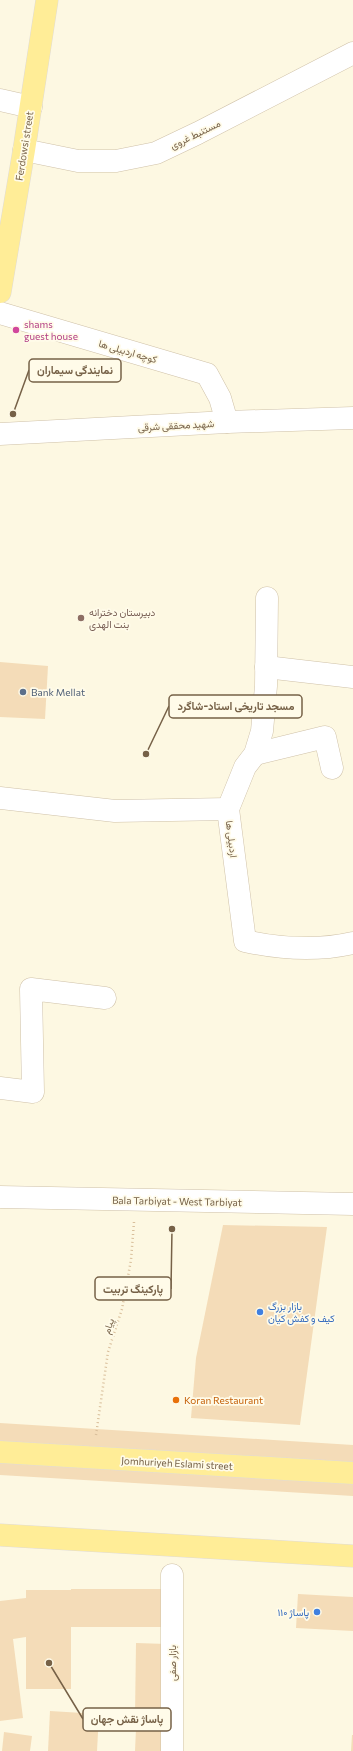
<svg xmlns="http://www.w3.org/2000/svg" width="353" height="1751" viewBox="0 0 353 1751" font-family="Commissioner,Vazirmatn,sans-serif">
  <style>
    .building { fill: #f4dcb8 }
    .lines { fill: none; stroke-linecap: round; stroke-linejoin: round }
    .minor-casing { stroke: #cfc1a8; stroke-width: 23 }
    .major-casing { stroke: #e1dcd7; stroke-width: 23 }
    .path { stroke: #d9bf9b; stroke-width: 2.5; stroke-dasharray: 1 3; stroke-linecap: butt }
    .minor { stroke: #fff; stroke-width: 22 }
    .major { stroke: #ffed97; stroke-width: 22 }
    .hotel-dot { fill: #d1479c; stroke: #fffbe9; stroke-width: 1.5 }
    .education-dot { fill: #8d6e63; stroke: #fffbe9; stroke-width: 1.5 }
    .service-dot { fill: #5c6f8a; stroke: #fffbe9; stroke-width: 1.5 }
    .shop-dot { fill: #3f7fe0; stroke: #fffbe9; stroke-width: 1.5 }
    .food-dot { fill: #e8710a; stroke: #fffbe9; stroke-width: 1.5 }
    .labels { text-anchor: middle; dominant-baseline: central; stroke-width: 3.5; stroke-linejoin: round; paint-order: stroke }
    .street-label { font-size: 10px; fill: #766147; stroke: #fffbe9 }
    .hotel-label { font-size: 10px; fill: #b23c85; stroke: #fffbe9; text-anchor: start }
    .education-label { font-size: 10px; fill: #785e54; stroke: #fffbe9; text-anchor: start }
    .service-label { font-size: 10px; fill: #4e5e75; stroke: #fffbe9; text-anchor: start }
    .shop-label { font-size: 10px; fill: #366cbe; stroke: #fffbe9; text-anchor: start }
    .food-label { font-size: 10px; fill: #c56008; stroke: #fffbe9; text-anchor: start }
    .leader { fill: none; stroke: #766147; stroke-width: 1.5 }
    .callout-dot { fill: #766147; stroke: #fffbe9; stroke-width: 1.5 }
    .callout { fill: #fffbe9; stroke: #766147; stroke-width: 1.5 }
    .callout-label { font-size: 11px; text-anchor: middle; font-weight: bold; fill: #766147 }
  </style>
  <rect width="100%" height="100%" fill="#fdf8e2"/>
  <g class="building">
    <path d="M0,662L48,666L45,719L0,717Z"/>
    <path d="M223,1225L327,1227L300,1425L191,1418L196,1358Z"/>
    <path d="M0,1423L353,1445V1496L0,1475Z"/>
    <path d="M71,1589H161V1627H71V1689H26V1637L13,1639L23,1718L0,1721V1601L26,1598V1590H71Z"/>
    <path d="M298,1594L353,1597V1631L296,1628Z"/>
    <path d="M136,1643L167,1644L166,1717L135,1716Z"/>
    <path d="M50,1711L99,1714L97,1751H48Z"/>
    <path d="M136,1729L169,1730L168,1751H135Z"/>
    <path d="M4,1732L32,1736L30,1751H2Z"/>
    <path d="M352,1735H353V1751H351Z"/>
  </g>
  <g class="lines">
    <defs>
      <g id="minor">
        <path d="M0,100L31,107"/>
        <path d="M24,150L78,161H116L156,153L198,133L353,53"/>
        <path d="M0,313L207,374L220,398L227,422"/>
        <path d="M0,434L227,422L353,418"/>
        <path d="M267,598L266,686L262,731L255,754L245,767L228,809L245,941C281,949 318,951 353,943"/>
        <path d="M266,667L353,677"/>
        <path d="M255,754L325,737L332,768"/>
        <path d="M0,798L115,811L228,809"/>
        <path d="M0,1088L33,1092L31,989L105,998"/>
        <path d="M0,1197L353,1204"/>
        <path d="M172,1751V1575"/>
      </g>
      <g id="major">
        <path d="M0,292L24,150L47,0"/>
        <path d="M0,1452L353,1473"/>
        <path d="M0,1535L353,1556"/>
      </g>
    </defs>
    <use href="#minor" class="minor-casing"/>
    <use href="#major" class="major-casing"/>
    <path class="path" d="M96,1435L108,1352L122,1309L131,1260L134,1222"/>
    <use href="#minor" class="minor"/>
    <use href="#major" class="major"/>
  </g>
  <circle class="hotel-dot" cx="16" cy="330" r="4"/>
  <circle class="education-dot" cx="81" cy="618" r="4"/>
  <circle class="service-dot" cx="23" cy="692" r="4"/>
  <g class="shop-dot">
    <circle cx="260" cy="1312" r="4"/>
    <circle cx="317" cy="1612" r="4"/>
  </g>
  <circle class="food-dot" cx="176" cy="1400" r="4"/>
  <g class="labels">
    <g class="street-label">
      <text transform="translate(195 134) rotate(-26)">مستنبط غروی</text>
      <text transform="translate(24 146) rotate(-81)">Ferdowsi street</text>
      <text transform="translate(128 351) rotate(16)">کوچه اردبیلی ها</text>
      <text transform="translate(176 425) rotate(-3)">شهید محققی شرقی</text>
      <text transform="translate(232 839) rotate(83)">اردبیلی ها</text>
      <text transform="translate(177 1201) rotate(1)">Bala Tarbiyat - West Tarbiyat</text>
      <text transform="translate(108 1326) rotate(-72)">پیام</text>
      <text transform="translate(177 1463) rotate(3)">Jomhuriyeh Eslami street</text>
      <text transform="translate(172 1663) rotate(-90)">بازار صفی</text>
    </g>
    <g class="hotel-label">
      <text x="24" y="324">shams<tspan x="24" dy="12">guest house</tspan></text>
    </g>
    <g class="education-label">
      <text x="89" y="612">دبیرستان دخترانه<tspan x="89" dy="12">بنت الهدی</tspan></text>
    </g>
    <g class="service-label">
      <text x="31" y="692">Bank Mellat</text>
    </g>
    <g class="shop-label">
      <text x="268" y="1306">بازار بزرگ<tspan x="268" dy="12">کیف و کفش کیان</tspan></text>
      <text x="309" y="1612" text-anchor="end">پاساژ ۱۱۰</text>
    </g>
    <g class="food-label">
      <text x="184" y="1400">Koran Restaurant</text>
    </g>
  </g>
  <path class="leader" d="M13 414L29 370M146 754L169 706M172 1229L171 1289M49 1663L83 1719"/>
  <g class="callout-dot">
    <circle cx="13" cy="414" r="4"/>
    <circle cx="146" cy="754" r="4"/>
    <circle cx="172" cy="1229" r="4"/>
    <circle cx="49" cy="1663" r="4"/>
  </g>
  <g class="callout">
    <rect x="29" y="359" width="92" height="23" rx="4"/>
    <rect x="169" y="695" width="133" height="23" rx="4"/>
    <rect x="95" y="1277" width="76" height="23" rx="4"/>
    <rect x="83" y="1708" width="88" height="23" rx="4"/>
  </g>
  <g class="callout-label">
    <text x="75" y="374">نمایندگی سیماران</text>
    <text x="236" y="710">مسجد تاریخی استاد-شاگرد</text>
    <text x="133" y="1293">پارکینگ تربیت</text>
    <text x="127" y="1723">پاساژ نقش جهان</text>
  </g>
</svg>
